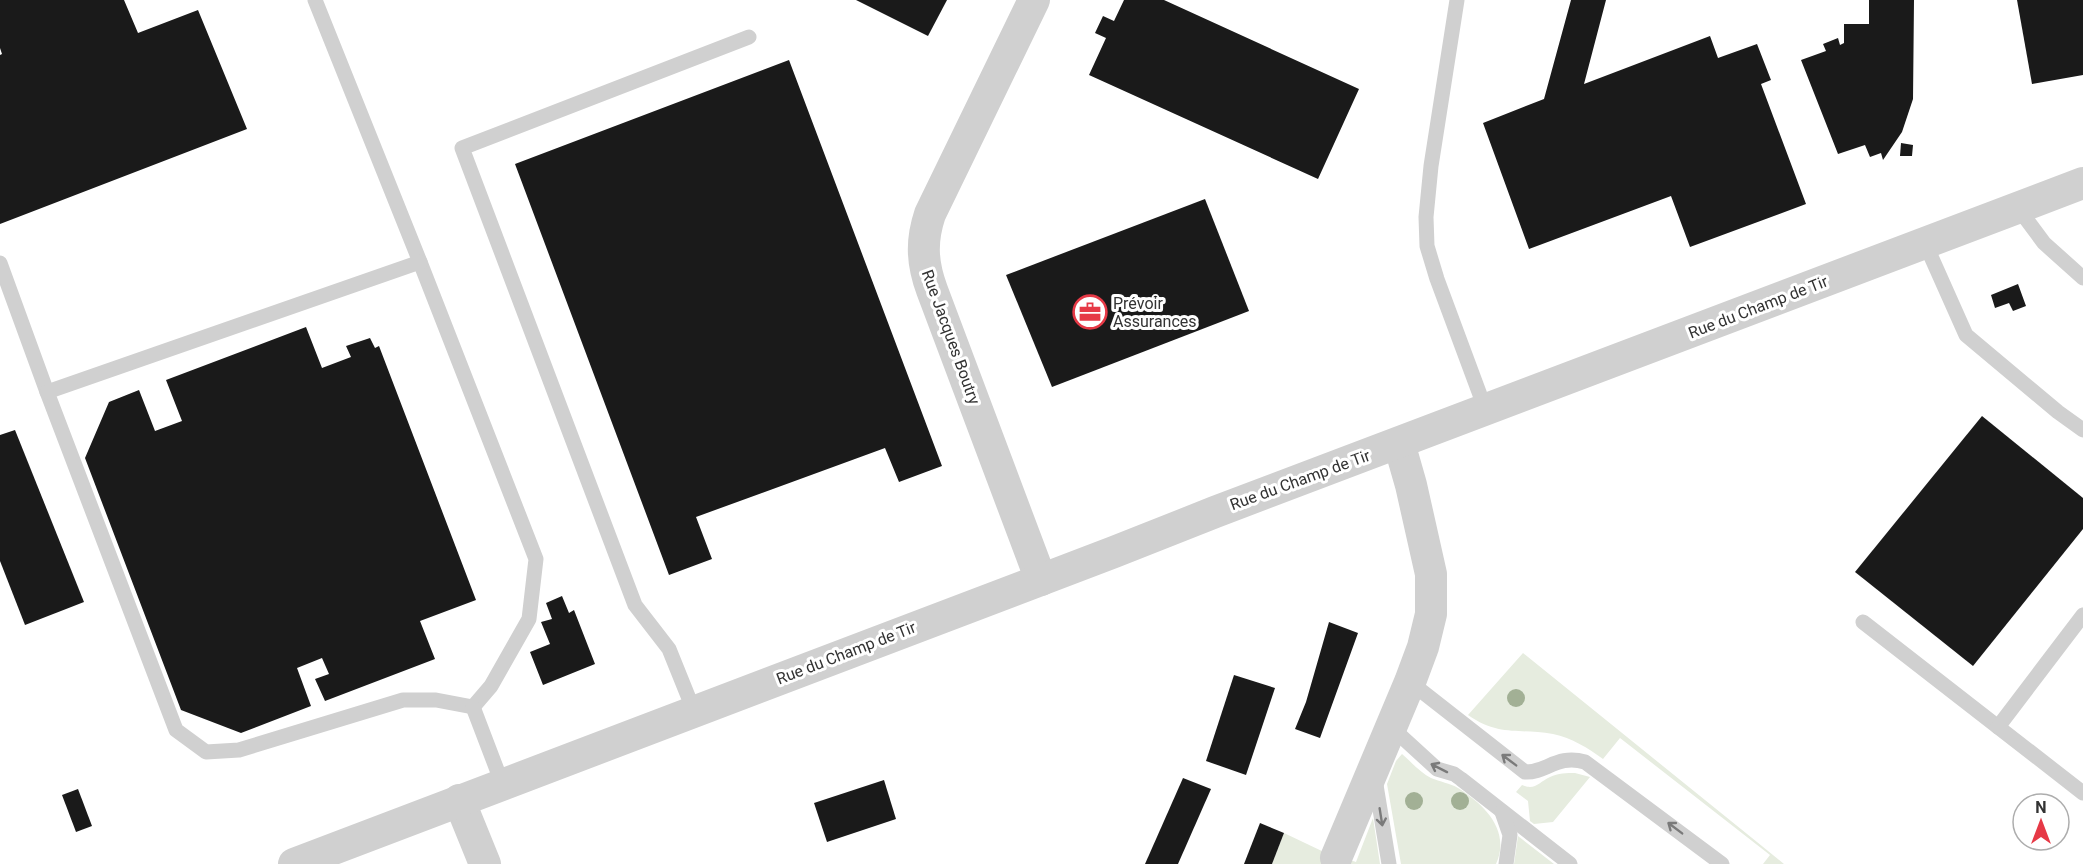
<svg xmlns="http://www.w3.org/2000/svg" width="2083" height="864" viewBox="0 0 2083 864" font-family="Roboto,sans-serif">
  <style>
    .green { fill: #e6ecdf }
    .building { fill: #1a1a1a }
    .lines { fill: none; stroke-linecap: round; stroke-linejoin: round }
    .service { stroke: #d0d0d0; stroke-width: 15 }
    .minor { stroke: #d0d0d0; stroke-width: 32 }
    .tree { fill: #a2b095 }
    .oneway { stroke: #7a7a7a }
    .labels { text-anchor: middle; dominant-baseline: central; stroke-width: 6; stroke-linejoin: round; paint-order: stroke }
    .poi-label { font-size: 16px; fill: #333; stroke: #fff; text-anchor: start }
    .street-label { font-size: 16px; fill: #333; stroke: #fff }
  </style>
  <rect width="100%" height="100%" fill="#fff"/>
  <g class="green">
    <path d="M1523,653L1757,842L1784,864H1763L1770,855L1620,738L1603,759C1588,748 1572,738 1553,734C1520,728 1499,737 1468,715Z"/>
    <path d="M1402,754C1411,762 1421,773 1431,778C1440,782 1450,783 1458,788C1485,805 1511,831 1496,864H1401L1387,784L1396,761Z"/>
    <path d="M1575,773L1590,777L1553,822L1534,824L1530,821L1528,801L1516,792L1522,785C1535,791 1539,782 1550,777C1558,773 1567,773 1575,773Z"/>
    <path d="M1373,818L1380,864H1345L1347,859L1356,862Z"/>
    <path d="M1284,833L1326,853L1322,864H1272Z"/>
    <path d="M1518,836L1554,864H1514Z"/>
  </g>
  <g class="building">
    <path d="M0,0H124L138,33L198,10L247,129L0,224V55L2,54L0,48Z"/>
    <path d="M856,0H947L928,36Z"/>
    <path d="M1124,0H1164L1359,89L1318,179L1089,75L1106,38L1095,33L1103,16L1114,21Z"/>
    <path d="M1571,0H1606L1584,84L1710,36L1718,58L1757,44L1771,80L1761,84L1806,204L1690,247L1671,196L1529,249L1483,123L1544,99Z"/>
    <path d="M1869,0H1914L1913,99L1902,132L1883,160L1881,153L1870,157L1865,145L1838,154L1801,60L1826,51L1823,44L1838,38L1840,45L1844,43V24H1869Z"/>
    <path d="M2017,0H2083V75L2032,84Z"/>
    <path d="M789,60L942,466L899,482L885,448L696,517L712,559L669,575L515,164Z"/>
    <path d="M1901,143L1913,145L1912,156H1900Z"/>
    <path d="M1205,199L1249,311L1052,387L1006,275Z"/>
    <path d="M2018,284L2026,306L2013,311L2009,303L1995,308L1991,295Z"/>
    <path d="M306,327L322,368L351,357L346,346L370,338L375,348L379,346L476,600L420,621L435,659L325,701L315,679L329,674L322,658L297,668L311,706L241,733L181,710L85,458L109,402L139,390L155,431L182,421L166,380Z"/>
    <path d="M1982,416L2083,498V529L1973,666L1855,572Z"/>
    <path d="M15,430L84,602L25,625L0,561V435Z"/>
    <path d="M562,596L569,613L574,610L595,664L543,685L530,652L550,644L541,622L552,619L546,603Z"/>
    <path d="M1329,622L1358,633L1320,738L1295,729L1306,702Z"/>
    <path d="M1234,675L1275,688L1246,775L1206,761Z"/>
    <path d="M1183,778L1211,789L1178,864H1145Z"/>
    <path d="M884,780L896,819L827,842L814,803Z"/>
    <path d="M78,789L92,826L76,832L62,795Z"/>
    <path d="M1260,823L1284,833L1272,864H1244Z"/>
  </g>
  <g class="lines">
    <g class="service">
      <path d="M1457,0L1431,166L1426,217L1427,246L1437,279L1486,411"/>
      <path d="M2018,208L2044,243L2083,278"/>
      <path d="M1925,243L1966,335L2058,412L2083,430"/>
      <path d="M0,263L47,392L176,730L206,752L239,750L403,700H436L473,707L491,686L529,619L536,559L420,262L315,0"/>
      <path d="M47,392L420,262"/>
      <path d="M1863,622L2083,793"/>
      <path d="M1410,682L1525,772C1546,773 1557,754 1585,762L1722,864"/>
      <path d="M473,707L502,783"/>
      <path d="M694,711L669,649L635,605L462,148L749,37"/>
      <path d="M1391,727L1437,769L1454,774L1461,779L1570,864"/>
      <path d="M1998,727L2083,615"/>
      <path d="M1375,779L1389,864"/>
      <path d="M1502,812L1510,835L1506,864"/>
    </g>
    <g class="minor">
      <path d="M1034,0L930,214C921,241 922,263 932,290L1041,580"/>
      <path d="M459,800L485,864"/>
      <path d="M1336,858L1410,682L1423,647L1431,614V574L1411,485L1399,443"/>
      <path d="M294,864L1114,552L1215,512L2083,183"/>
    </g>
  </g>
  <g class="tree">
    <circle cx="1516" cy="698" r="9"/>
    <circle cx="1414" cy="801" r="9"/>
    <circle cx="1460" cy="801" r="9"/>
  </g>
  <defs><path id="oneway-shaft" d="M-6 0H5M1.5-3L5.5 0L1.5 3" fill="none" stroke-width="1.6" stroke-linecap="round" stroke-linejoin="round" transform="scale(1.5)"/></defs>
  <g class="oneway">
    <use href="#oneway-shaft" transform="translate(1509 760) rotate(-143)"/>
    <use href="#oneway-shaft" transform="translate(1439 768) rotate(-153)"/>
    <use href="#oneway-shaft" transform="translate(1381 817) rotate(81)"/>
    <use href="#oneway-shaft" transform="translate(1675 828) rotate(-143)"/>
  </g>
  <defs>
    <symbol id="office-ring" viewBox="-11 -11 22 22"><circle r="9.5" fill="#fff" stroke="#e63946" stroke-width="1.5"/><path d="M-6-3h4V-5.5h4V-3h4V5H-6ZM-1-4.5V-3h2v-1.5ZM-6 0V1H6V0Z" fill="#e63946"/></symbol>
  </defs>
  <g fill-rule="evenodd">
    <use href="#office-ring" x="1071" y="293" width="38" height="38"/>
  </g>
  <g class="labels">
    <g class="poi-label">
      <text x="1113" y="303">Prévoir<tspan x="1113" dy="18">Assurances</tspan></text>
    </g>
    <g class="street-label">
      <text transform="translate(1758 307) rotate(-21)">Rue du Champ de Tir</text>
      <text transform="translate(951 337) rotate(70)">Rue Jacques Boutry</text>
      <text transform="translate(1300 480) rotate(-20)">Rue du Champ de Tir</text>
      <text transform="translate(846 653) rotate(-21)">Rue du Champ de Tir</text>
    </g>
  </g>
  <g transform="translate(2041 822)"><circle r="28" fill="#ffffff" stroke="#adadad" stroke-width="1.5"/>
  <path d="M0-4.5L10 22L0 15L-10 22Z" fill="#e63946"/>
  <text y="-9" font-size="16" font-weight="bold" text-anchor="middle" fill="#333333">N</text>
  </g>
</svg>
